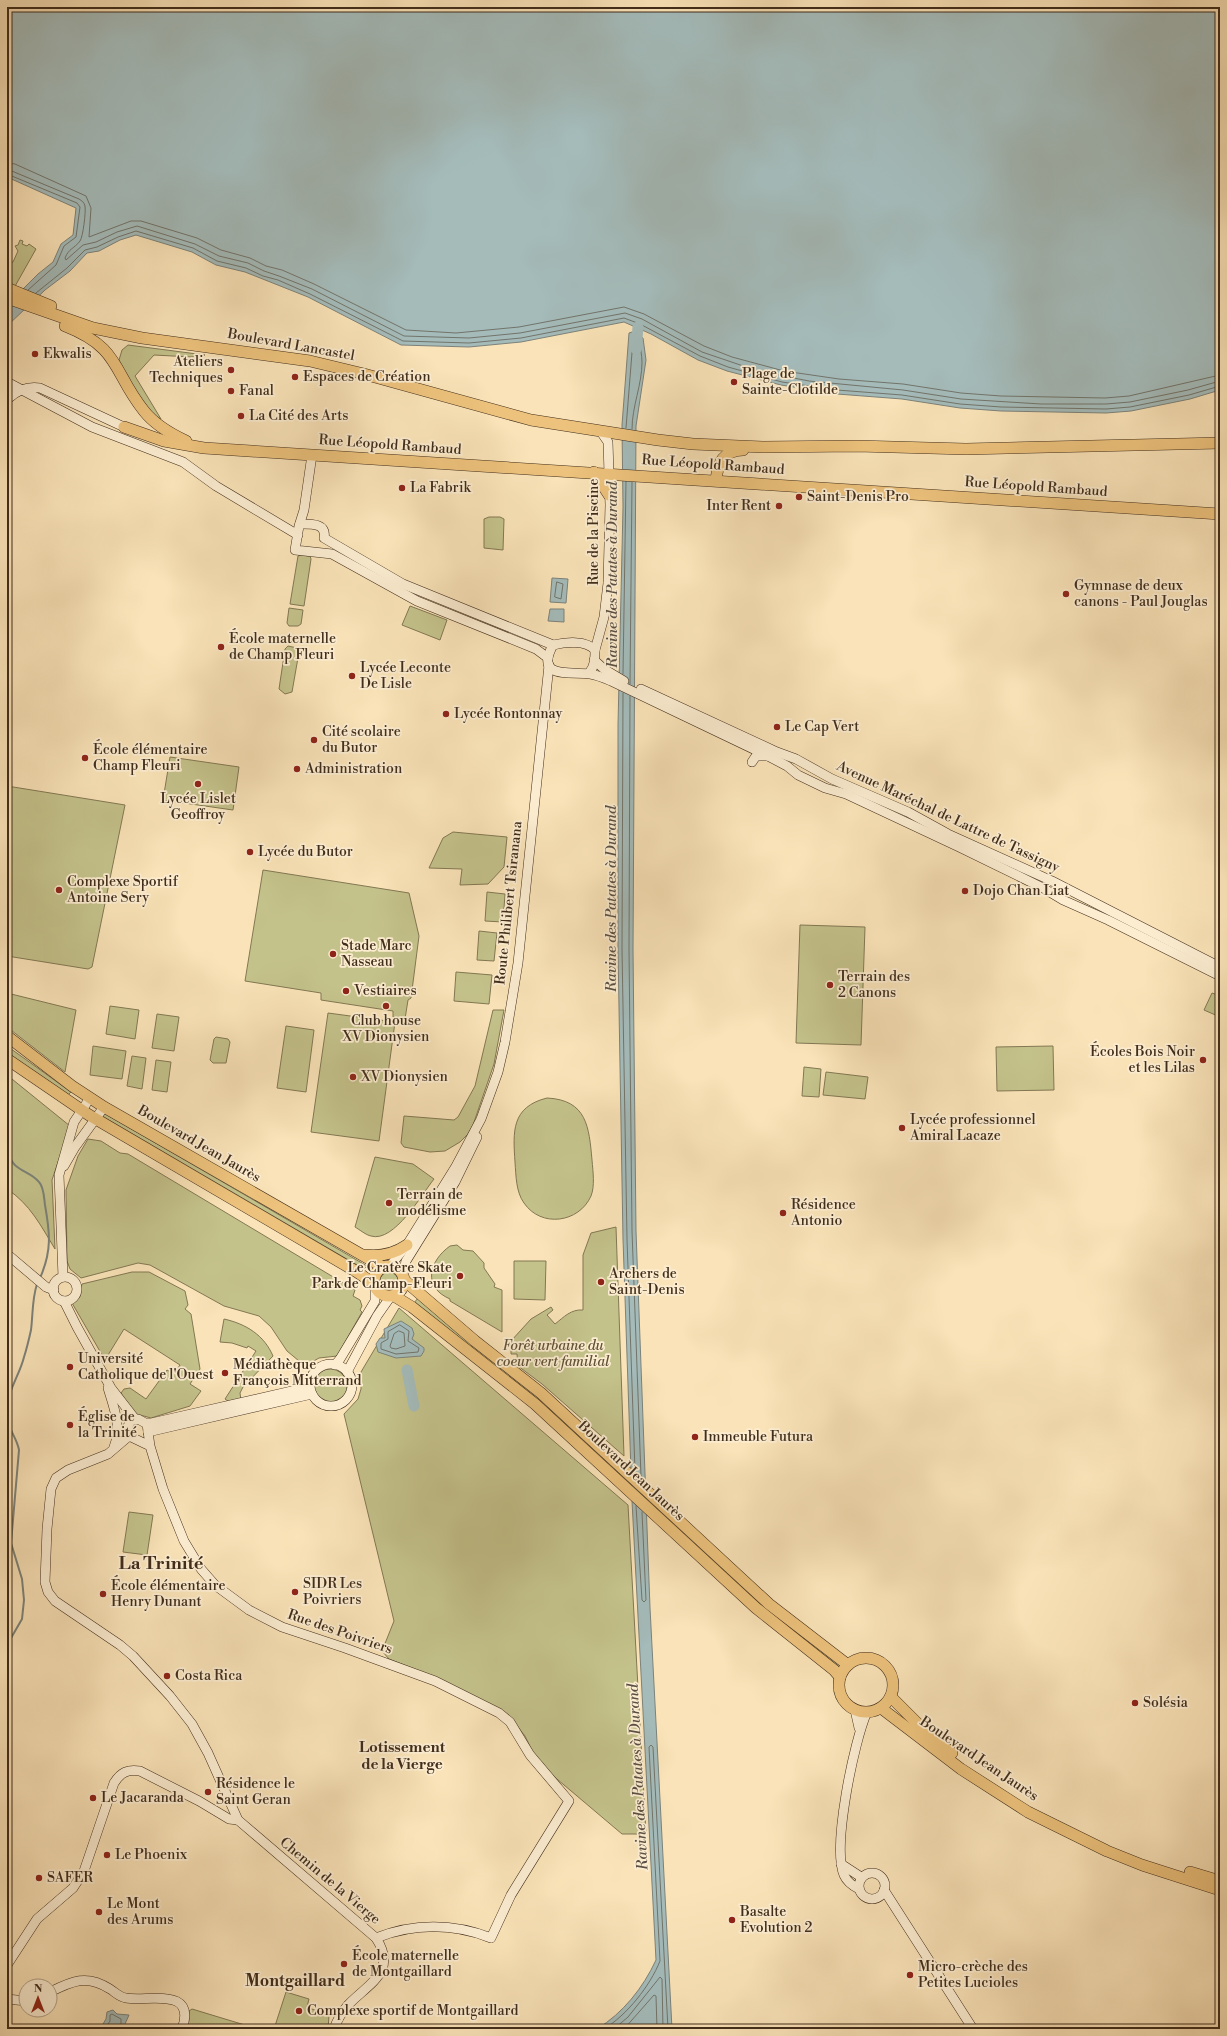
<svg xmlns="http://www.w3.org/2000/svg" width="1227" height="2036" viewBox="0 0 1227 2036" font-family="'Libre Bodoni',serif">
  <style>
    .green { fill: #c4c28b; stroke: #827853 }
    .water { fill: #a4bbba; stroke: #7c827a }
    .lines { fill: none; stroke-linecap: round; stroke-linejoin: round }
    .shore { stroke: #72746a; stroke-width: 1 }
    .stream { stroke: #7c827a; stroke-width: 2 }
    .river { stroke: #a4bbba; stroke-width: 11 }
    .secondary-casing { stroke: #412d1b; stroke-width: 10 }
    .primary-casing { stroke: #412d1b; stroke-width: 12 }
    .secondary { stroke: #fcedd1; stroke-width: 9 }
    .primary { stroke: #edc27c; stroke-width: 11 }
    .poi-dot { fill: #8f2418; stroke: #fcedd1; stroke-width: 1.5 }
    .labels { text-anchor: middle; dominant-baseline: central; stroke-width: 3.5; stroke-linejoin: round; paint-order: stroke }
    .street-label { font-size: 14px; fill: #412d1b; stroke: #fcedd1 }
    .poi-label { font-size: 14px; fill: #412d1b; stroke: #fcedd1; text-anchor: start }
    .park-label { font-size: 14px; font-style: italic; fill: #625237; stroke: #fcedd1 }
    .water-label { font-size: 15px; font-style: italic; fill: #5a5043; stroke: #fcedd1 }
    .neighbourhood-label { font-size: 15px; font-weight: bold; fill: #412d1b; stroke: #fcedd1 }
    .quarter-label { font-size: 16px; font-weight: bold; fill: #412d1b; stroke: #fcedd1 }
    .district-label { font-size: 18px; font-weight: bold; fill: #412d1b; stroke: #fcedd1 }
  </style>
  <rect width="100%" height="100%" fill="#fae3b8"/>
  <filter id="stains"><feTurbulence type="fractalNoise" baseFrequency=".005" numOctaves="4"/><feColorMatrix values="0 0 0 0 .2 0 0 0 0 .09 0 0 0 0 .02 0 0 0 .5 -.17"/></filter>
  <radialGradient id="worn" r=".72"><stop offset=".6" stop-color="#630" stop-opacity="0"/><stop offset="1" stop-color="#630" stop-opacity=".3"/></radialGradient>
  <g class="green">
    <path d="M20,240L23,241L22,244L27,246L29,244L36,249L14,288L7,285V265L13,262L18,251L15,246L18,245Z"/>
    <path d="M128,345L205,355L191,357L154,355L135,376L161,419C143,412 128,377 119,360L122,350Z"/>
    <path d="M489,517H500L504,519L503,550L484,548V519Z"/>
    <path d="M301,555L310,556L311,559L304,606L290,604L298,556Z"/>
    <path d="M410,606L447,620L440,640L402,625Z"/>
    <path d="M289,608L303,610L301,624L298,626H289L287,623Z"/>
    <path d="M288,646L297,648L299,652L292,692L285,694L279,689L285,649Z"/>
    <path d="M170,757L239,767L233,810L163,800Z"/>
    <path d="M7,786L125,805L92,967L88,969L7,956Z"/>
    <path d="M453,832L507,837L504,867L488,884L460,885L462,869L429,868L443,838Z"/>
    <path d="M263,870L409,893L419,936L411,998L408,1000L405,1019L393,1017V1011L321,1000V993L245,981Z"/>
    <path d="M487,892L505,894L503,922L485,921Z"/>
    <path d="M800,925L865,927L861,1045L796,1043Z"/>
    <path d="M479,931L497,933L494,961L477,960Z"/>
    <path d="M456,972L492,975L489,1004L454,1001Z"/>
    <path d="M7,993L76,1010L65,1072L7,1027Z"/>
    <path d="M1212,993L1220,996V1017L1204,1010Z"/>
    <path d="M110,1006L139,1010L135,1039L106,1034Z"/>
    <path d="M493,1010H504L494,1064L473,1125L468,1134L460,1142L445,1151L430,1152L404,1147L401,1143L404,1116L454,1120L458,1117L475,1086Z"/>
    <path d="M328,1013L395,1022L379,1141L311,1132Z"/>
    <path d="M157,1014L179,1017L174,1051L152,1048Z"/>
    <path d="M286,1026L314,1030L306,1092L277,1088Z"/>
    <path d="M216,1037L228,1039L230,1042L226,1063H213L210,1060L214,1039Z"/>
    <path d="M7,1046L71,1092L66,1097L7,1052Z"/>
    <path d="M93,1046L126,1051L122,1079L90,1075Z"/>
    <path d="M1053,1046L1054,1090L997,1091L996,1047Z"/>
    <path d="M132,1056L146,1058L142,1089L127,1086Z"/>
    <path d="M156,1060L171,1062L167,1092L152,1090Z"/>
    <path d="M804,1067L821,1069L819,1097L802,1096Z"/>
    <path d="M826,1072L868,1077L865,1099L823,1095Z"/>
    <path d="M7,1075L70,1126L52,1180L55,1249C41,1226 30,1204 7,1189Z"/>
    <path d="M547,1098C587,1100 589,1127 592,1160C593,1172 595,1186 591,1196C579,1223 541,1228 524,1203C516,1192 516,1176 515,1162C513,1132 511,1107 547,1098Z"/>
    <path d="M104,1113L367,1266L364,1269L102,1116Z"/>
    <path d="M88,1139L101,1141L120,1153L128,1154L355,1290L353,1296L360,1300L362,1306L360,1310L362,1312L337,1356L319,1358L305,1366L287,1351L271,1327L259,1316L224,1306L150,1265L138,1263L81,1278L70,1269L67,1261L66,1190L78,1156Z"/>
    <path d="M375,1157L413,1164L434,1179C422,1194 394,1243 371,1236C366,1235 360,1230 355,1227Z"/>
    <path d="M616,1227L624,1456L542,1384L518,1366L517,1354H511V1341L531,1319L551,1307L553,1310L547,1315L555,1324C564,1317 571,1309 583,1310V1255L591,1233Z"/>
    <path d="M457,1245L463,1250L473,1251L484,1263V1268L495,1284L494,1287L502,1290V1332L450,1301V1299C422,1287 429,1261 450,1246Z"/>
    <path d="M514,1261H546L545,1300L514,1299Z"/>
    <path d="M132,1272H149L185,1291L188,1305L185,1309L191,1314L200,1369L190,1384L201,1391L190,1406L151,1418L133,1413L121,1393L124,1389L130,1388L146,1399L167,1370L174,1374L180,1365L124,1329L105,1360L72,1303L79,1295L82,1284Z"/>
    <circle cx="389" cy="1281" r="9"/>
    <path d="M418,1298L521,1382L842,1665L839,1668L803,1642L414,1303Z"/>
    <path d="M399,1308L628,1505L646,1834H622L538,1763L525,1736L510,1717L444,1681L389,1659L382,1651L394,1621L344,1414L358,1399L361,1389V1372Z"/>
    <path d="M224,1319C246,1324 264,1335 273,1356L243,1387L240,1393L241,1400L228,1401L225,1399L256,1351L248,1346L247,1348L232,1343L220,1342Z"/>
    <circle cx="330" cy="1386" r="17"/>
    <path d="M129,1512L153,1515L147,1555L123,1552Z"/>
    <path d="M286,1992L309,1999L307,2007L329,2016L328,2029H274Z"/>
    <path d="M192,2009L258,2029H188L189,2011Z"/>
  </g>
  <g class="water">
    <path d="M7,7H1220V390L1190,399L1131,411L1106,413L1001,411L960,408L902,399L837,394L781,385L727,371L698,360L651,334L624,322L521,342L469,347L401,345L308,297L245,272L216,265L192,252L136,235L120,240L99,251L87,253L70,271L45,290L7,326V305L38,274L53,262L61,244L73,235L76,208L7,177Z"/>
    <path d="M632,332L643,338L646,360L636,426L633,949L636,1231L650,1608L672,2029H597C623,2013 643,1988 656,1960L632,1501L623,1239L618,949V725L623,507L622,425L629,333Z"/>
    <path d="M552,578L568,579L566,603L550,602Z"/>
    <path d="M550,609H564V622L548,621Z"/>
    <path d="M401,1321L412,1328L414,1334L412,1339L424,1348V1351L421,1356L396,1358L378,1352L376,1344L380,1338H385L384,1329Z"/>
    <path d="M113,2010L117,2014L129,2015L125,2024L126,2029H100L106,2019L107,2012Z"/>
  </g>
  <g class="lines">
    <g class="shore">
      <path d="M7,163L15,164L86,196L91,208L89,237L131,221H141L197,238L221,250L250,258L266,266L282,270L314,284L406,330L456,333L519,327L624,307L644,314L704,346L732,357L784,371L839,379L903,384L961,393L1001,396L1105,398L1129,396L1220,375"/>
      <path d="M7,169L79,199C82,201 84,202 85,206C86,212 83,237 80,241C74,249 69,248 65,258L66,260L83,245L96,242L117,232L137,226L195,244L219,256L248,263L264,271L279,276L312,289L404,336L469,338L520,333L625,313L642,319L702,352L758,371L809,381L903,390L961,399L1041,404H1106L1130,402L1188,390L1220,381"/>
      <path d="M7,174L77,203L80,207L76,237L64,246L56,265L28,290"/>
      <path d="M36,293L67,268L85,250L97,247L118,237L136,231L193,248L217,261L246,268L263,276L278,280L310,294L403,341L469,343L521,338L624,318L640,324L700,356L728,367L782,382L837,390L902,395L960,404L1001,407L1106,409L1130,407L1189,395L1220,386"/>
      <path d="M626,428L633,340L635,338L639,340C640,347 642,355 642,362C642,385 632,406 632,429"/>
      <path d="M557,582L563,584L561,599L555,597Z"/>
      <path d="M623,674L626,481"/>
      <path d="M630,684L632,482"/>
      <path d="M623,693L622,949L627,1239L635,1471"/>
      <path d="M630,696L629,949L632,1231L641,1476"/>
      <path d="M400,1325L409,1331L408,1341L419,1348L418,1352L396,1354L381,1349V1343L388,1339V1332Z"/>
      <path d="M399,1331L404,1333L405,1346L396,1349L391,1348L390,1346L394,1334Z"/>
      <path d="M636,1506L642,1600L644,1602L646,1600L642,1512"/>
      <path d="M105,2029L110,2021V2015L112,2014L121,2019V2029"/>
      <path d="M604,2029C627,2015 650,1986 660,1961L649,1747L651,1745L653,1747L668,2029"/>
      <path d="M614,2029L628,2017L660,1977L662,1979L663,2029"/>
      <path d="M624,2029L654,1995L656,1996L657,2029"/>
    </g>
    <g class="stream">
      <path d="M7,1153C10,1157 12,1163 16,1166C23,1172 33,1174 39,1182C44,1187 44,1198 45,1205C50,1233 52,1251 40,1278"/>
      <path d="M7,1406C9,1388 20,1374 24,1357C27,1348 29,1339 31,1330C33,1314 32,1299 37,1284"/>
      <path d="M7,1417C8,1429 17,1438 19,1450L11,1543L22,1579L24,1600L22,1619L7,1645"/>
    </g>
    <g class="river">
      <path d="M636,349L638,327"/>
      <path d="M407,1370L414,1406"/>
    </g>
    <defs>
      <g id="secondary">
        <path d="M7,382L92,427L183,462L216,486L298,535"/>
        <path d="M9,398C18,390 28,386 40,388L124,427"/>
        <path d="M312,455L304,510L299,526L295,550L332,554L417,601L536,649L548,658"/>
        <path d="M300,524C311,524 327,523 324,538L403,584L553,645"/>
        <path d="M595,650L604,617L608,583L610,505L608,442L601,432"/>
        <path d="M594,660L604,669L624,681"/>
        <path d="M589,673C595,666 595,659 595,650C586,640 566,642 553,645C534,680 571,671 590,674C597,675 604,678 611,681L768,756L787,766L798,775L825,788L846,794L959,847L1043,888L1063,900L1108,920L1220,976"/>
        <path d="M641,689L777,752L796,759L832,779L908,812L948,834L1052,881L1220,967"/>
        <path d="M752,762L756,756H767"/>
        <path d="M64,1166L75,1147L104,1107"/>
        <path d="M7,1254L46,1287L54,1290"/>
        <path d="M390,1266L407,1245L455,1168L481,1119L498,1072L505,1042L518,963L549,665"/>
        <path d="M403,1274L406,1261L455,1182L477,1137"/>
        <path d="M63,1277L59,1175L74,1122L90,1098"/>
        <circle cx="65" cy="1289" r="12"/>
        <path d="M64,1301L77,1327L111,1388L135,1419"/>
        <circle cx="331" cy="1385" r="21"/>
        <path d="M335,1365L340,1359L375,1301V1289"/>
        <path d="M347,1372L377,1316L391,1296"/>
        <path d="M108,1388C114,1408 122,1427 114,1447"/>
        <path d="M147,1424L309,1387"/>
        <path d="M148,1432L312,1394"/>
        <path d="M129,1436L108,1454L68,1470L56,1478L51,1489L47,1529L45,1582L48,1592L55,1601L120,1645L133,1656L170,1696L192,1724L208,1753L238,1820L376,1938C398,1972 369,1983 348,2005C342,2012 337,2020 334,2029"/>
        <path d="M150,1446L129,1436L128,1426L131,1421L138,1419L147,1424L150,1446L163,1489L184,1541L201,1569L215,1585L249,1610L282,1627L345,1648L435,1681L499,1713L510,1722L530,1755L569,1801L511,1895L491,1938C454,1923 413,1923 376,1938"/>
        <path d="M855,1710L859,1728"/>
        <path d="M841,1864L861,1877"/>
        <circle cx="872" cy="1886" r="13"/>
        <path d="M859,1889C853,1886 847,1882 844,1875C832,1847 854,1741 867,1712"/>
        <path d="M884,1890L973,2029"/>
        <path d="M7,1965L37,1919L73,1888L84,1871L114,1783C121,1772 128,1769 140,1771L199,1801L229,1819L238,1820"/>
        <path d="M50,1992C72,1981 87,1974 110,1989C115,1992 119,1997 126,1998C148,2002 197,1986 182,2029"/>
        <path d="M7,1999L26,2001"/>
      </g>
      <g id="primary">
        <path d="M7,288L51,306"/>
        <path d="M7,298L93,328L142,338L310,361L364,374L531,420L658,440L693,444L763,447L857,446L966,449L1220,443"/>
        <path d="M65,326C121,348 112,371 144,411C155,425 171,434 186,441"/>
        <path d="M124,427L164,441L204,448C542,470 881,490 1220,514"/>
        <path d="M594,472L609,495"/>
        <path d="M716,480C718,462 723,451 743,450"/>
        <path d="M7,1036L72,1086L104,1107L383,1267"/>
        <path d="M7,1059L89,1115L357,1272L373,1283"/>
        <path d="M365,1255C381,1257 394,1254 407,1245"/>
        <circle cx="389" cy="1281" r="15"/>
        <path d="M404,1280L475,1341L541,1393L769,1604L848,1665"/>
        <path d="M394,1296L412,1307L535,1404L756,1608L834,1670L840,1677"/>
        <circle cx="866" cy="1685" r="27"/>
        <path d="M891,1697L926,1732L952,1753"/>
        <path d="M881,1708L961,1769L1028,1812L1107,1851L1142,1865L1220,1890"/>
        <path d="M1190,1872L1220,1881"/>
      </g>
    </defs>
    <use href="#secondary" class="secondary-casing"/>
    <use href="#primary" class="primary-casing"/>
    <use href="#secondary" class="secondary"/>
    <use href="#primary" class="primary"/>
  </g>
  <g class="poi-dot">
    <circle cx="35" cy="354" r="4"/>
    <circle cx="231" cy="370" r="4"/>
    <circle cx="295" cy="377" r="4"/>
    <circle cx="734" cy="382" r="4"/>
    <circle cx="231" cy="391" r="4"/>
    <circle cx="241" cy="416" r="4"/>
    <circle cx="402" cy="488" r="4"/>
    <circle cx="799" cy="497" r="4"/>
    <circle cx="779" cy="506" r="4"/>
    <circle cx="1066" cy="594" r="4"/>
    <circle cx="221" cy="647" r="4"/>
    <circle cx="352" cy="676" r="4"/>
    <circle cx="446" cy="714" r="4"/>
    <circle cx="777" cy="727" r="4"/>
    <circle cx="314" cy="740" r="4"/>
    <circle cx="85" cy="758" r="4"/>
    <circle cx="297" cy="769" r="4"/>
    <circle cx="198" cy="784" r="4"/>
    <circle cx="250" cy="852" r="4"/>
    <circle cx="59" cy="890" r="4"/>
    <circle cx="965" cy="891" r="4"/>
    <circle cx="333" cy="954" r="4"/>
    <circle cx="830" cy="985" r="4"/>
    <circle cx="346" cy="991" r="4"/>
    <circle cx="386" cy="1006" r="4"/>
    <circle cx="1203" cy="1060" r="4"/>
    <circle cx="353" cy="1077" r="4"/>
    <circle cx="902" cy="1128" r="4"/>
    <circle cx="389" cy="1203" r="4"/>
    <circle cx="783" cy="1213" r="4"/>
    <circle cx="460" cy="1276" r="4"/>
    <circle cx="601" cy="1282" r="4"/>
    <circle cx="70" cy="1367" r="4"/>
    <circle cx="225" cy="1373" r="4"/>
    <circle cx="70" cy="1425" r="4"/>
    <circle cx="695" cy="1437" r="4"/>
    <circle cx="295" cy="1592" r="4"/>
    <circle cx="103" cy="1594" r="4"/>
    <circle cx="167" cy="1676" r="4"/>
    <circle cx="1135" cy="1703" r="4"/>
    <circle cx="208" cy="1792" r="4"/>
    <circle cx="93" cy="1798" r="4"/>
    <circle cx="107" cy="1855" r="4"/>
    <circle cx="39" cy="1878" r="4"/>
    <circle cx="99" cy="1912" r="4"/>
    <circle cx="732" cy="1920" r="4"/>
    <circle cx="344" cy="1964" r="4"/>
    <circle cx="910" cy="1975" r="4"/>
    <circle cx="299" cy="2011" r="4"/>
  </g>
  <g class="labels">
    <g class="street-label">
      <text transform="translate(291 345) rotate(10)">Boulevard Lancastel</text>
      <text transform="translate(390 445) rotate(4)">Rue Léopold Rambaud</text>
      <text transform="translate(713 465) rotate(4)">Rue Léopold Rambaud</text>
      <text transform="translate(1036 487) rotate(4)">Rue Léopold Rambaud</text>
      <text transform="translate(594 532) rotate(-90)">Rue de la Piscine</text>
      <text transform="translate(948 817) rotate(25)">Avenue Maréchal de Lattre de Tassigny</text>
      <text transform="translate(509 903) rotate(-84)">Route Philibert Tsiranana</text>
      <text transform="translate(199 1144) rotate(30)">Boulevard Jean Jaurès</text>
      <text transform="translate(631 1471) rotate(43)">Boulevard Jean Jaurès</text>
      <text transform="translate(340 1632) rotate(19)">Rue des Poivriers</text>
      <text transform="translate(979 1759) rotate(34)">Boulevard Jean Jaurès</text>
      <text transform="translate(330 1881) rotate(40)">Chemin de la Vierge</text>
    </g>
    <g class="poi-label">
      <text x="43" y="354">Ekwalis</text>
      <text x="223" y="362" text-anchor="end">Ateliers<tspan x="223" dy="16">Techniques</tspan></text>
      <text x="742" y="374">Plage de<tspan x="742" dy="16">Sainte-Clotilde</tspan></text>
      <text x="303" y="377">Espaces de Création</text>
      <text x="239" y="391">Fanal</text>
      <text x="249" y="416">La Cité des Arts</text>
      <text x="410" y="488">La Fabrik</text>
      <text x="807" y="497">Saint-Denis Pro</text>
      <text x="771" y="506" text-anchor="end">Inter Rent</text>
      <text x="1074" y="586">Gymnase de deux<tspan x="1074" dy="16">canons - Paul Jouglas</tspan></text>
      <text x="229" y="639">École maternelle<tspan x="229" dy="16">de Champ Fleuri</tspan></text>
      <text x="360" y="668">Lycée Leconte<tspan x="360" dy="16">De Lisle</tspan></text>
      <text x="454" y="714">Lycée Rontonnay</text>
      <text x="785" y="727">Le Cap Vert</text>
      <text x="322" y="732">Cité scolaire<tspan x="322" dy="16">du Butor</tspan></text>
      <text x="93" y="750">École élémentaire<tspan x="93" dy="16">Champ Fleuri</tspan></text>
      <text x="305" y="769">Administration</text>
      <text x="198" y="799" text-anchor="middle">Lycée Lislet<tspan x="198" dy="16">Geoffroy</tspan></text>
      <text x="258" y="852">Lycée du Butor</text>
      <text x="67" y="882">Complexe Sportif<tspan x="67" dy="16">Antoine Sery</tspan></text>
      <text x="973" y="891">Dojo Chan Liat</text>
      <text x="341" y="946">Stade Marc<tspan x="341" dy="16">Nasseau</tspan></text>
      <text x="838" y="977">Terrain des<tspan x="838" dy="16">2 Canons</tspan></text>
      <text x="354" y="991">Vestiaires</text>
      <text x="386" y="1021" text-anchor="middle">Club house<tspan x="386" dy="16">XV Dionysien</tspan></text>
      <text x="1195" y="1052" text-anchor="end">Écoles Bois Noir<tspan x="1195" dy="16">et les Lilas</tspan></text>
      <text x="361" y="1077">XV Dionysien</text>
      <text x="910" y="1120">Lycée professionnel<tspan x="910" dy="16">Amiral Lacaze</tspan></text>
      <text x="397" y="1195">Terrain de<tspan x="397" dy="16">modélisme</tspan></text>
      <text x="791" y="1205">Résidence<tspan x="791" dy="16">Antonio</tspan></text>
      <text x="452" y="1268" text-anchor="end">Le Cratère Skate<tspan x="452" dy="16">Park de Champ-Fleuri</tspan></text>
      <text x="609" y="1274">Archers de<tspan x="609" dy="16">Saint-Denis</tspan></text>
      <text x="78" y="1359">Université<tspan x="78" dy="16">Catholique de l'Ouest</tspan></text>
      <text x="233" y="1365">Médiathèque<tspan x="233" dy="16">François Mitterrand</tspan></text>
      <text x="78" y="1417">Église de<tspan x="78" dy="16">la Trinité</tspan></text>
      <text x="703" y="1437">Immeuble Futura</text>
      <text x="303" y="1584">SIDR Les<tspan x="303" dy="16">Poivriers</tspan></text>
      <text x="111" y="1586">École élémentaire<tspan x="111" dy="16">Henry Dunant</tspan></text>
      <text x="175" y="1676">Costa Rica</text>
      <text x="1143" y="1703">Solésia</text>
      <text x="216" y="1784">Résidence le<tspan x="216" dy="16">Saint Geran</tspan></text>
      <text x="101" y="1798">Le Jacaranda</text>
      <text x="115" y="1855">Le Phoenix</text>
      <text x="47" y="1878">SAFER</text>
      <text x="107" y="1904">Le Mont<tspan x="107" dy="16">des Arums</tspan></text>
      <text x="740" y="1912">Basalte<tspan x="740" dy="16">Evolution 2</tspan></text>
      <text x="352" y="1956">École maternelle<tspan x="352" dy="16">de Montgaillard</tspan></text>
      <text x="918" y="1967">Micro-crèche des<tspan x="918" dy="16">Petites Lucioles</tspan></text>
      <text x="307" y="2011">Complexe sportif de Montgaillard</text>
    </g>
    <g class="park-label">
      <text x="553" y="1346">Forêt urbaine du<tspan x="553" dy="16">coeur vert familial</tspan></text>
    </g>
    <g class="water-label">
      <text transform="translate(612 575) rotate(-90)">Ravine des Patates à Durand</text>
      <text transform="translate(611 899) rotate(-90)">Ravine des Patates à Durand</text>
      <text transform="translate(638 1777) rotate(-93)">Ravine des Patates à Durand</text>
    </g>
    <g class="neighbourhood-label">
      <text x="402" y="1747">Lotissement<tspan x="402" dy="17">de la Vierge</tspan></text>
    </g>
    <g class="quarter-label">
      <text x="295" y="1981">Montgaillard</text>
    </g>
    <g class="district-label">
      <text x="161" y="1563">La Trinité</text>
    </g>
  </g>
  <rect width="1227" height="2036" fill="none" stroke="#fae3b8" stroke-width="24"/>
  <rect x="8" y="8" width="1211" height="2020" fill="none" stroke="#412d1b" stroke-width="2"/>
  <rect x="12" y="12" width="1203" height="2012" fill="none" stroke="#412d1b"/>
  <g transform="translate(38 1998)"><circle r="19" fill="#fcedd1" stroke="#b1a088"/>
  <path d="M0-3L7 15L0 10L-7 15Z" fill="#8f2418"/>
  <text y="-6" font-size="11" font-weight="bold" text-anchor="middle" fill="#412d1b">N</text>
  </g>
  <rect width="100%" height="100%" filter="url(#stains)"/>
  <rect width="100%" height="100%" fill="url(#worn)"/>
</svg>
